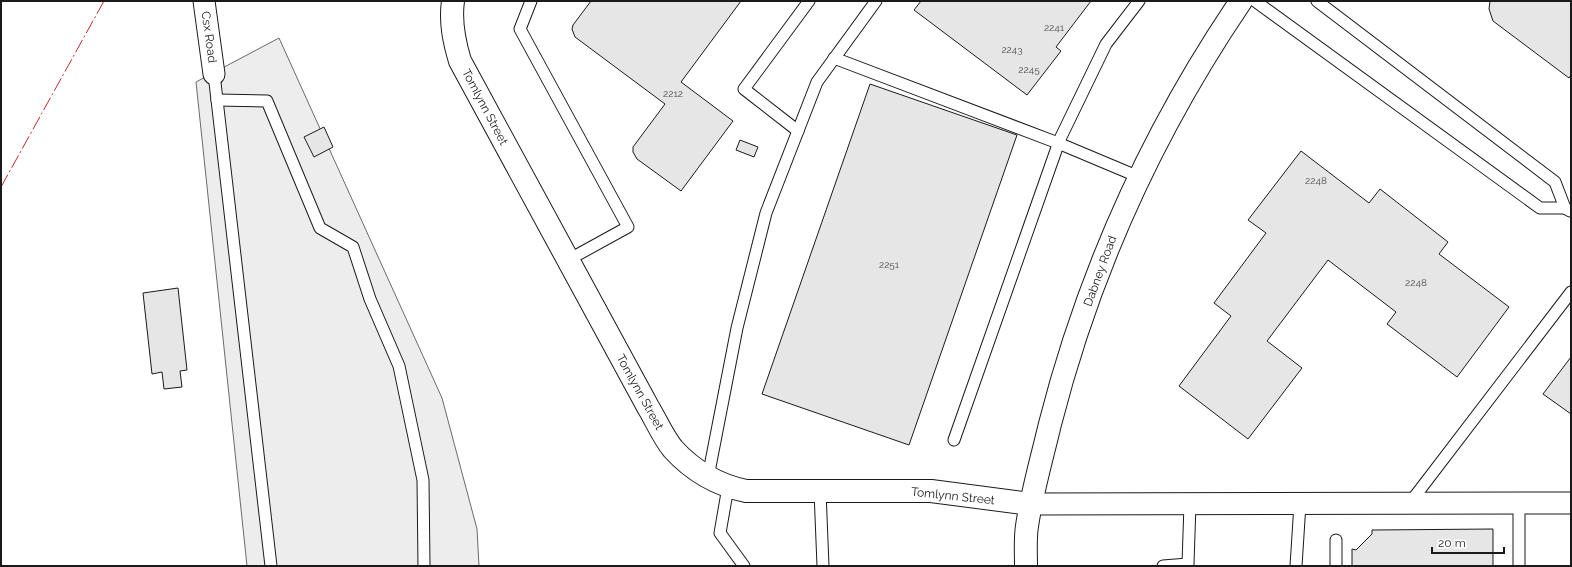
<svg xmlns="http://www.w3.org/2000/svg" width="1572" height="567" viewBox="0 0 1572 567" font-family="Raleway,sans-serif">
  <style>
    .built { fill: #ededed; stroke: #6a6a6a }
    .building { fill: #e6e6e6; stroke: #1a1a1a }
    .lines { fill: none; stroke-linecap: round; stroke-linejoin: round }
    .lane-casing { stroke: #1a1a1a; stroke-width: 13 }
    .street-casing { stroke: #1a1a1a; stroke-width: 23 }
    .secondary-casing { stroke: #1a1a1a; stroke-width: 24 }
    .lane { stroke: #fff; stroke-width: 11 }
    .street { stroke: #fff; stroke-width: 21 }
    .secondary { stroke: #fff; stroke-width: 22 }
    .power { stroke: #c62828; stroke-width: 1; stroke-dasharray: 14 3 2 3; stroke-linecap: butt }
    .labels { text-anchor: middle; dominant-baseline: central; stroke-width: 3; stroke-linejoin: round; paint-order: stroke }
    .number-label { font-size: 10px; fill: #4d4d4d }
    .street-label { font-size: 12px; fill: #1a1a1a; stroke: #fff }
  </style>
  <rect width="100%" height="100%" fill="#fff"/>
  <path class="built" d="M279,38L442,398L477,529L479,566H247L196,82Z"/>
  <g class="building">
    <path d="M591,1H741L681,82L733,121L681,191L637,159L633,152V147L665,104L575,37L572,29L573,25Z"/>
    <path d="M921,1H1091L1056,47L1061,51L1027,95L914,10Z"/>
    <path d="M1490,1H1571V75L1569,78L1493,21L1489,9Z"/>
    <path d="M870,84L1017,135L909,445L762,394Z"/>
    <path d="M324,127L333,147L314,157L304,137Z"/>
    <path d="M740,140L758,147L754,157L736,150Z"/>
    <path d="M1301,151L1369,203L1380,189L1448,242L1439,254L1509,307L1457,377L1387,324L1396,312L1328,260L1267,341L1302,368L1248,439L1179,386L1231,316L1214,303L1266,233L1248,220Z"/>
    <path d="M178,288L187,370L180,371L182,387L164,389L162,372L152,374L143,293Z"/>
    <path d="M1571,357V414L1543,394Z"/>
    <path d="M1493,529V566H1352V549L1356,550L1372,534V530Z"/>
  </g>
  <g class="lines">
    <defs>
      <g id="lane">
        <path d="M531,1L520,29L628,227L568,260"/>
        <path d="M1255,1L1540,208H1565"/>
        <path d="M1317,1L1555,182L1565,208L1570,211"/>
        <path d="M834,58L1058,143L1139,177"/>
        <path d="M214,74L271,566"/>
        <path d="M217,100L267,101L320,228L353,247L370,299L399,366L423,480L424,566"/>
        <path d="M798,131L744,89L809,1"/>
        <path d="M954,440L1060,139L1106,44L1139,1"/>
        <path d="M708,477L737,328L766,213L817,82L876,1"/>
        <path d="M728,487L720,533L744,566"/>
        <path d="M820,491L823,566"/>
        <path d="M1519,503V566"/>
        <path d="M1409,504L1571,292"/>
        <path d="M1163,566L1188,564L1190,504"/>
        <path d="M1296,566L1300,504"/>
        <path d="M1336,566V540"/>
      </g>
      <g id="street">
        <path d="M204,1L214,74"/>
        <path d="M1030,504L1571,503"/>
      </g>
      <g id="secondary">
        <path d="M453,1C450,22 454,41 460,61L648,407C656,420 663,437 673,449C693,471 717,485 746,491H931L1030,504"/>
        <path d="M1026,566C1026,553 1025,539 1027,526C1032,492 1042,458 1050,424C1089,271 1152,132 1241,1"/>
      </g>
    </defs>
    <use href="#lane" class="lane-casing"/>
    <use href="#street" class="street-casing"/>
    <use href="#secondary" class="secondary-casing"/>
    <use href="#lane" class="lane"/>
    <use href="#street" class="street"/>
    <use href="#secondary" class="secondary"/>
    <path class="power" d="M1,187L104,1"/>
  </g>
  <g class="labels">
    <g class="number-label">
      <text x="1054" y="27">2241</text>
      <text x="1012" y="49">2243</text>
      <text x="1029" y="69">2245</text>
      <text x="673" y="93">2212</text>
      <text x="1316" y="180">2248</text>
      <text x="889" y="264">2251</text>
      <text x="1416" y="282">2248</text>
    </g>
    <g class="street-label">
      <text transform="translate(209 37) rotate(82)">Csx Road</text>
      <text transform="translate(485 107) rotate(62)">Tomlynn Street</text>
      <text transform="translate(1100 271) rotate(-70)">Dabney Road</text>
      <text transform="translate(640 392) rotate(61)">Tomlynn Street</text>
      <text transform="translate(953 496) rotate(6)">Tomlynn Street</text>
    </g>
  </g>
  <rect width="1572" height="567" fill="none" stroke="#1a1a1a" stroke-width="4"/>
  <path d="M1432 547v6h72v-6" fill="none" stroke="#1a1a1a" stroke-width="2"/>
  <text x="1438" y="547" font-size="12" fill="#1a1a1a" stroke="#ffffff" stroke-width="3" paint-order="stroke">20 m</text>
</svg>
